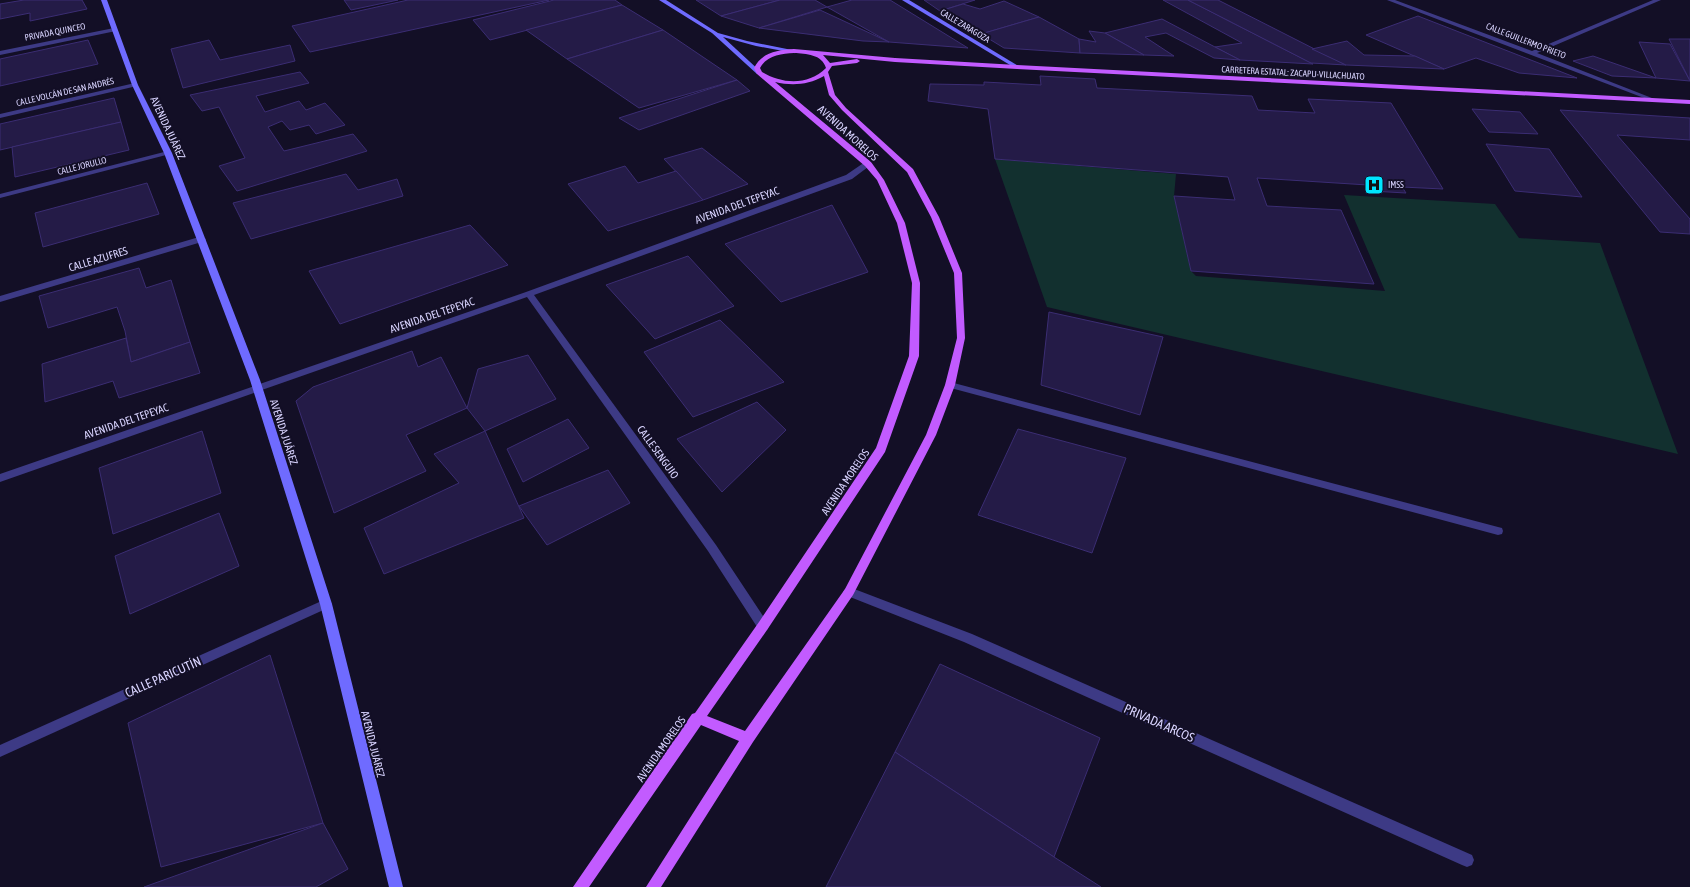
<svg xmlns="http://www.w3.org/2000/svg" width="1690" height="887" viewBox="0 0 1690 887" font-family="'Asap Condensed',sans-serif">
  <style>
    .green { fill: #12302f }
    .building { fill: #241b47; stroke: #3b2d73 }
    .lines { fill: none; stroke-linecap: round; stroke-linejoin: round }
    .lane { fill: #3d3a85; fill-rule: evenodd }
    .street { fill: #3d3a85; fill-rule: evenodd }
    .secondary { fill: #6f6bff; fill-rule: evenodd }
    .primary { fill: #c25bff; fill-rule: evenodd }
    .labels { text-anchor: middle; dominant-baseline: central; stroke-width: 4; stroke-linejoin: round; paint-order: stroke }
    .far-street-label { font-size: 9px; fill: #d9d4ff; stroke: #130f26 }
    .far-poi-label { font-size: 9px; fill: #d9d4ff; stroke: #130f26; text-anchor: start }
    .street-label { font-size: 11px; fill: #d9d4ff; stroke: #130f26 }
    .near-street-label { font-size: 13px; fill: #d9d4ff; stroke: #130f26 }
  </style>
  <rect width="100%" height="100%" fill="#130f26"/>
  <path class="green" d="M995,159L1176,174L1174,196L1191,271L1196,276L1385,291L1344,195L1495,204L1519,238L1600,243L1678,454L1047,307Z"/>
  <g class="building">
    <path d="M24,0H82L87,9L30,21V13L0,19V4Z"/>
    <path d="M344,0H398L351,10Z"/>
    <path d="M408,0H549L310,52L292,26Z"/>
    <path d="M554,0H615L622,5L490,40L473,20Z"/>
    <path d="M696,0H780L721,16Z"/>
    <path d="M780,0H815L827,7L759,28L721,16Z"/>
    <path d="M852,0H890L968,48L889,42L827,7Z"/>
    <path d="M924,0H975L940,11Z"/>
    <path d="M1163,0H1188L1313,64L1240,60L1215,47L1242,43Z"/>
    <path d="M1188,0H1218L1346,65L1311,63Z"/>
    <path d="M1004,1L1039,17L981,34L940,11L963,4L980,9Z"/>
    <path d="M622,5L663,30L567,59L526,30Z"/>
    <path d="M820,10L889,42L863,41L759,28Z"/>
    <path d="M1418,16L1577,78L1519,73L1476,58L1444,69L1366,35Z"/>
    <path d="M1039,17L1079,39L1080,53L1004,48L981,34Z"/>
    <path d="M1162,19L1215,47L1240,60L1214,58L1166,33L1145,37L1174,56L1144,55L1105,33Z"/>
    <path d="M663,30L737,80L639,108L567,59Z"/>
    <path d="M1089,31L1105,33L1144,55L1080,53L1079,39L1096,42Z"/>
    <path d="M1669,39H1690V81Z"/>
    <path d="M88,40L98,64L0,86V59Z"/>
    <path d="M209,40L220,60L290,45L295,61L183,88L171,49Z"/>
    <path d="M1347,41L1364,55L1415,56L1444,69L1346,65L1312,49Z"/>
    <path d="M1639,42L1670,44L1690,81L1656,78Z"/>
    <path d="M1593,56L1656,78L1612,76L1573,61Z"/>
    <path d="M300,72L309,83L256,96L265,112L299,101L306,110L325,103L345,125L316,134L309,125L290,130L282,121L268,127L284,151L353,134L367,151L237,191L219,166L245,158L219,107L202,111L190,95Z"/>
    <path d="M1040,76L1095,79L1097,88L1252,96L1258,110L1315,113L1308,99L1391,103L1443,189L1402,187L1406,193L1371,191L1368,185L1257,178L1267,206L1341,210L1374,284L1191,271L1174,196L1235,200L1228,177L995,159L988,109L928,101L930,84L984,85V82L1041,85Z"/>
    <path d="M737,80L750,91L639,130L619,118Z"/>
    <path d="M114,98L121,122L0,150V124Z"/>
    <path d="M1472,109L1520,112L1538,134L1489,132Z"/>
    <path d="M1560,110L1690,118V140L1617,135L1690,219V234L1660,232Z"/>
    <path d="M121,122L129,150L15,177L12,147Z"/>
    <path d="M1486,144L1549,149L1582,197L1515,191Z"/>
    <path d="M702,148L748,184L703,200L664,159Z"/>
    <path d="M625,166L638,183L676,171L703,200L608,231L568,184Z"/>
    <path d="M346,174L358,190L397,179L403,196L251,239L233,203Z"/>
    <path d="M147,183L159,214L43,247L35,213Z"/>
    <path d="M832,205L868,272L781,302L725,244Z"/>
    <path d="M470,225L508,265L340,324L309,271Z"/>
    <path d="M688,256L734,306L655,339L606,285Z"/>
    <path d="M139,268L146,288L171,280L190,342L131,362L125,331L117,307L48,328L39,296Z"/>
    <path d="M1049,312L1163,337L1140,415L1041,385Z"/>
    <path d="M720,320L784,382L693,417L644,352Z"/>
    <path d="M126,338L131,362L190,342L200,373L119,398L113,381L45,402L42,364Z"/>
    <path d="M412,351L418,367L441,357L467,408L406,435L426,471L334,513L296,401L313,387Z"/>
    <path d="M528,355L556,399L485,431L467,408L478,369Z"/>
    <path d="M757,402L786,430L722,492L677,439Z"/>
    <path d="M568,419L589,448L523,482L507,449Z"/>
    <path d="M1018,429L1126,458L1092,553L978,515Z"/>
    <path d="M202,431L221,493L113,534L99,468Z"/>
    <path d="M485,431L524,518L384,574L364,528L459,483L434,454Z"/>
    <path d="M608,470L630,503L547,545L519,506Z"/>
    <path d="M219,513L239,566L130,614L115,556Z"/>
    <path d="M270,655L323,823L161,867L128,723Z"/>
    <path d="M940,664L1100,738L1054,857L895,752Z"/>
    <path d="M895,752L1054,857L1101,887H826Z"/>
    <path d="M323,823L348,869L316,887H144Z"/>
  </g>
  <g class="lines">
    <path class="lane" d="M849,587L972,634L1472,855L1474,860L1472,865L1467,867L1462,865L964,642L845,595L843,592L845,589Z"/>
    <g class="street">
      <path d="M1387,0H1395L1532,51L1653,0H1661L1537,53L1657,100L1652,101Z"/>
      <path d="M114,28L117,30L116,31L0,55V51Z"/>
      <path d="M135,83L138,85L137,86L0,118V114Z"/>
      <path d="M168,151L172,153L170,154L0,198V194Z"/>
      <path d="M865,162H868L872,164L852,179L534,295L716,545L767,622L769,626L767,630L763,631L759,630L708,551L527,297L0,482V474L526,292L846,175Z"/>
      <path d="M199,237H202L206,239L205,241L0,302V296Z"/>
      <path d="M950,382L1498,527L1502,528L1503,531L1502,534L1498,535L947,387L945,385L947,383Z"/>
      <path d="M326,599L330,601L332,604L330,607L0,757V745Z"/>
    </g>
    <g class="secondary">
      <path d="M101,0H107L138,85L172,153L260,380L332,604L403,887H389L320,604L250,380L164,153L132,85Z"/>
      <path d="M659,0H666L718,33L747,41L797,51L794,53L756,46L723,37L762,73L757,74L712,33Z"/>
      <path d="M902,0H909L1020,67L1015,68Z"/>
    </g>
    <path class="primary" d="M794,49L895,58L1017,65L1690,100V104L1017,69L895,62L823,55L830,63L857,59L860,61L857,63L832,66L828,72L835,95L846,108L913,169L939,217L962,273L965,338L955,385L936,435L853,595L753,742L661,887H646L739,741L701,725L589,887H573L692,714L695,713L759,622L876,448L909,356L912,283L897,223L877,180L865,166L757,74L754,68C762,52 778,50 794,49ZM794,53C806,54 822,54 826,68C808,86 782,84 762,72L760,68C767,55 781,54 794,53ZM824,76L829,95L842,110L907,172L931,217L954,273L957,338L945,385L926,435L845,589L745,731L707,716L767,630L885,452L919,356L920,283L905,223L884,180L871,162L775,82C792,86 808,85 824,76Z"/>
  </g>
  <defs>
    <symbol id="hospital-square" viewBox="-11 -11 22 22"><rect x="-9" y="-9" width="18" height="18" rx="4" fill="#00e5ff" stroke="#130f26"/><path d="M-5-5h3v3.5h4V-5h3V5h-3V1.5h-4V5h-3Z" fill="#111"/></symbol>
  </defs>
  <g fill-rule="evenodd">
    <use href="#hospital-square" x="1363" y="174" width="22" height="22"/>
  </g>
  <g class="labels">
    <g class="far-street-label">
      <text transform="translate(965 26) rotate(31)">CALLE ZARAGOZA</text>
      <text transform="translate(55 32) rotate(-11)">PRIVADA QUINCEO</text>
      <text transform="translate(1526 41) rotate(21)">CALLE GUILLERMO PRIETO</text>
      <text transform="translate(1293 73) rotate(3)">CARRETERA ESTATAL: ZACAPU-VILLACHUATO</text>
      <text transform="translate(65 92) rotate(-13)">CALLE VOLCÁN DE SAN ANDRÉS</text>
      <text transform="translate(82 166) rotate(-14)">CALLE JORULLO</text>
    </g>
    <g class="far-poi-label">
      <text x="1388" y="185">IMSS</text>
    </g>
    <g class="street-label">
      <text transform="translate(168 128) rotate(65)">AVENIDA JUÁREZ</text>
      <text transform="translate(848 133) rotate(42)">AVENIDA MORELOS</text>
      <text transform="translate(737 205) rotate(-20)">AVENIDA DEL TEPEYAC</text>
      <text transform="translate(98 259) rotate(-17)">CALLE AZUFRES</text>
      <text transform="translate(432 315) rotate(-19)">AVENIDA DEL TEPEYAC</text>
      <text transform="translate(126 421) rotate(-19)">AVENIDA DEL TEPEYAC</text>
      <text transform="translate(284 432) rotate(72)">AVENIDA JUÁREZ</text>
      <text transform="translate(658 452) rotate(54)">CALLE SENGUIO</text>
      <text transform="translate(845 482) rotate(-56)">AVENIDA MORELOS</text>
      <text transform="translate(373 744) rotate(76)">AVENIDA JUÁREZ</text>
      <text transform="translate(661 749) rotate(-55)">AVENIDA MORELOS</text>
    </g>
    <g class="near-street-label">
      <text transform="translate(163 677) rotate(-24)">CALLE PARICUTÍN</text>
      <text transform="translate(1159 723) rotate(24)">PRIVADA ARCOS</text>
    </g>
  </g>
</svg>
